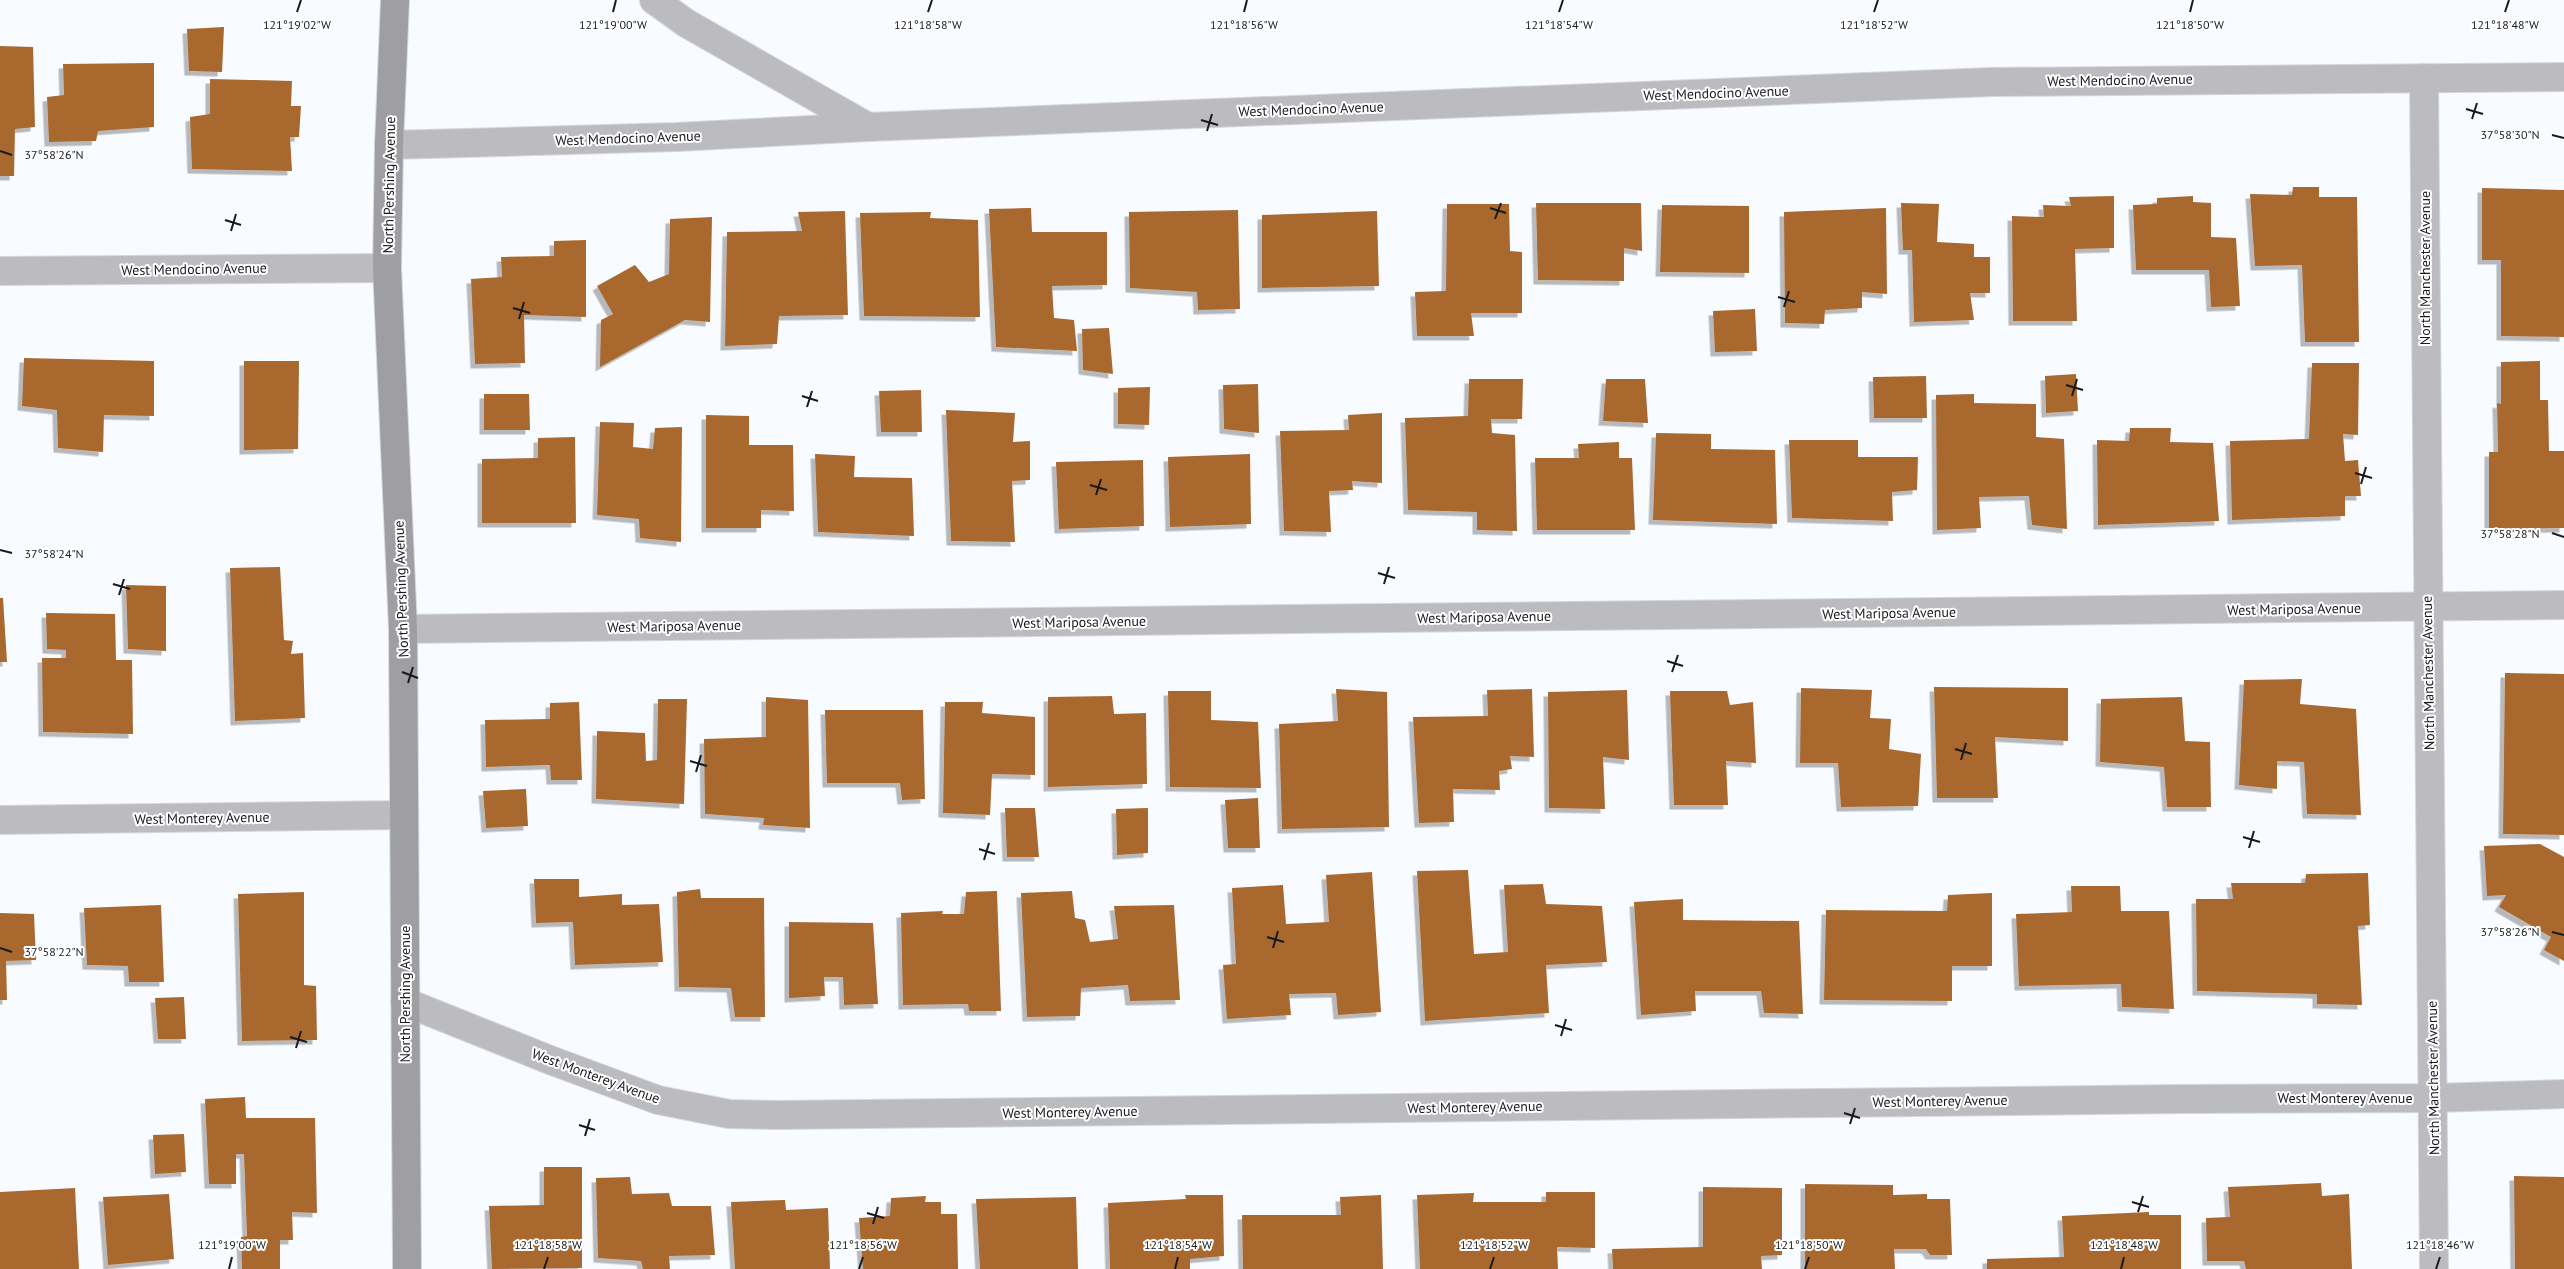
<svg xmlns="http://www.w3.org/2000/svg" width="2564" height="1269" viewBox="0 0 2564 1269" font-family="'PT Sans',sans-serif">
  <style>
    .building { fill: #a9682e; filter: url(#shadow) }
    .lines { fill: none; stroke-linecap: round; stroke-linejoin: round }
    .minor-casing { stroke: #d4d7db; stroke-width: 30 }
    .tertiary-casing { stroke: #d4d7db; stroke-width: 30 }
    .secondary-casing { stroke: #d4d7db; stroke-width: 30 }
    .minor { stroke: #bcbcc0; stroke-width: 28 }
    .tertiary { stroke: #bcbcc0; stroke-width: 28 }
    .secondary { stroke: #9e9ea3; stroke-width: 28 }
    .ticks { fill: none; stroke: #181a1c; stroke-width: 2 }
    .labels { text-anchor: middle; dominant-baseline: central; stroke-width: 4; stroke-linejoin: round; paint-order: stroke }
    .street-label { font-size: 14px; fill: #181a1c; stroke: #fff }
    .ticks-label { font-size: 12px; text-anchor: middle; fill: #181a1c; stroke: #fff; stroke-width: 4; stroke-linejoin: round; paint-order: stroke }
  </style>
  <defs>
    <filter id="shadow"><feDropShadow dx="-4.5" dy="4.5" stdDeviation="0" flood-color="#0004"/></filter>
  </defs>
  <rect width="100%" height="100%" fill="#f8fbff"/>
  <g class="building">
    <path d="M224,27L222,72L189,71L187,29Z"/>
    <path d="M0,46L33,47L35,127L15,129L14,176H0Z"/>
    <path d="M154,63V127L98,131L96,141L49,142L47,97L64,95L63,64Z"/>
    <path d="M210,79L292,81L291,106H301L299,137H290L292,171L192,169L190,117L210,114Z"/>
    <path d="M2293,187H2319V197H2357L2359,342H2305L2302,265L2255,266L2250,194L2292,195Z"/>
    <path d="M2482,188L2564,190V337L2501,336V260H2482Z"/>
    <path d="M2114,196V248L2075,249L2077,321H2013L2012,216L2044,217L2043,205L2071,206L2069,197Z"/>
    <path d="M2193,196V202L2211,203V237L2236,238L2240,306L2211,307L2209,270H2136L2133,205L2157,204V198Z"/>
    <path d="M1536,203H1641L1642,251L1624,248V281L1538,280Z"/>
    <path d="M1901,203L1939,204L1937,242L1974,244V257H1990V293H1970L1974,320L1914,322L1912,250H1903Z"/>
    <path d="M1447,204H1509L1510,251L1522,252V313H1471L1474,336H1417L1415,292L1446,291Z"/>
    <path d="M1662,205L1749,206V273L1660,272Z"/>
    <path d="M1031,208L1032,232H1107V285L1052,286L1054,318L1074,320L1077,351L996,347L989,209Z"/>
    <path d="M1886,208L1887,294L1862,292V308L1825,310L1824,324L1785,323L1784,212Z"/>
    <path d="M1238,210L1240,309L1198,310L1197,292L1130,288L1129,212Z"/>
    <path d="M845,211L848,315L779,316L777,344L725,346L727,232L802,231L798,212Z"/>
    <path d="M1377,211L1379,286L1262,288V215Z"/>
    <path d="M931,212L930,218L978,220L980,317L864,316L860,213Z"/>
    <path d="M712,217L710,322L685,320L600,367L601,320L613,314L597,286L635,265L649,282L669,274L670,219Z"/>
    <path d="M586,240V317L524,315L525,363L475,364L471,279L502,277L501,257L554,256V241Z"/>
    <path d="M1755,309L1757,351L1715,352L1713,311Z"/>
    <path d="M1109,328L1113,374L1083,370L1082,329Z"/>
    <path d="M24,358L154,361V416L104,415L103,452L58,448L57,410L22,406Z"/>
    <path d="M244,361H299L298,449L244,450Z"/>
    <path d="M2540,361V400H2548L2549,451H2564V528L2489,529V452H2498L2497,403L2501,404V362Z"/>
    <path d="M2312,363H2359L2358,435L2343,434L2345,461L2358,460L2361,496H2345V516L2232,520L2230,441L2309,439Z"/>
    <path d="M2076,374L2078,411L2046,413L2045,376Z"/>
    <path d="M1926,376L1927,418H1874L1873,377Z"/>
    <path d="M1469,379H1523L1522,419H1491L1492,433L1515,435L1517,531L1477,530V512L1408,510L1405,418L1468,416Z"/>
    <path d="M1606,379H1645L1648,423L1603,421Z"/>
    <path d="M1258,384L1259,433L1224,429L1223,385Z"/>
    <path d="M1150,387L1149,425L1118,424V388Z"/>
    <path d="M921,390L922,432H881L879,391Z"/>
    <path d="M484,394H529L530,430H484Z"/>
    <path d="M1974,394V403L2036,404V437L2064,439L2067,529L2032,525L2029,496L1979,497L1981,528L1937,530L1936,395Z"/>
    <path d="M946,410L1015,413L1013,442L1030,441V480L1012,481L1015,542L951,541Z"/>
    <path d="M1382,413V483L1352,481L1353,490L1329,491L1331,532L1284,531L1280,431L1349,430L1348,415Z"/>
    <path d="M706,415L749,416V445H793L794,511L761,510V528H706Z"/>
    <path d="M600,422L634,423L633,447L653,449L655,428L682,427L681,542L640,538L639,519L597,515Z"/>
    <path d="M2130,428H2171L2170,442L2213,443L2219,521L2098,525L2097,440L2129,441Z"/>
    <path d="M1656,433L1711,434V449L1775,450L1777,524L1653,520Z"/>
    <path d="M575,437L576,523H482V459L538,458V438Z"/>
    <path d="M1789,440H1858V457H1918L1917,490L1892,492L1893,521L1792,518Z"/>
    <path d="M1619,442V458H1632L1635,530H1537L1535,458H1579L1578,444Z"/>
    <path d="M815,454L855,456L854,477L912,478L914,536L818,532Z"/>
    <path d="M1250,454L1251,524L1170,527L1168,457Z"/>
    <path d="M1143,460L1144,526L1059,529L1056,462Z"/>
    <path d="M280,567L284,640L293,641L291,654L303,653L305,718L235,721L230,568Z"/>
    <path d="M126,585L166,586V651L128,649Z"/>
    <path d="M0,598H3L7,662H0Z"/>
    <path d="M46,613L115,614L116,660H132L133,734L43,732L42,658H66V650L47,649Z"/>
    <path d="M2505,673L2564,674V835L2503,834Z"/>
    <path d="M2302,679L2300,704L2356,709L2361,815L2307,814L2304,762L2277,761V789L2239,785L2244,680Z"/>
    <path d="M1934,687L2068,688V741L1995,737L1998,798H1937Z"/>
    <path d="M1801,688L1872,690L1870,718L1891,719L1889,749L1921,754L1918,806L1841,807L1838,763H1800Z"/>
    <path d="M1336,689L1387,692L1389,827L1282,829L1279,724L1338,721Z"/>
    <path d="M1532,689L1534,757L1510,756L1512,769L1499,771L1500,790L1453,789L1454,822L1419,823L1413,717L1488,716L1487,690Z"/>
    <path d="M1627,690L1629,760L1603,757L1605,809L1549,808L1548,692Z"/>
    <path d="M1168,691H1211V720L1258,722L1261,788L1170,787Z"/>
    <path d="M1670,691H1727L1730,705L1753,702L1756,763L1726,761L1728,805H1674Z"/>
    <path d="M1112,696L1114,714L1146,713L1147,784L1048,787V697Z"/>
    <path d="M766,697L808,700L810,828L763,825L764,818L705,814L704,739L766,737Z"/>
    <path d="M2182,697L2185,741L2210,742L2211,807H2167L2164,767L2100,762L2101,699Z"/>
    <path d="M658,699H687L684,804L596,799L597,731L645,733L646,761L657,760Z"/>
    <path d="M579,702L582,780H551L550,765L486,767L485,720L550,719V703Z"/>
    <path d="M945,702H983L982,713L1035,717V775L992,774L990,815L943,813Z"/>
    <path d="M825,710H923L925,799L902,800L900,783H827Z"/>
    <path d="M526,789L528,826L486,828L483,791Z"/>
    <path d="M1258,798L1260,848H1228L1225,800Z"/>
    <path d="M1005,808H1035L1039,857H1007Z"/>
    <path d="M1148,808V853L1117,855L1116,809Z"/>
    <path d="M2540,844L2564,857V961L2544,950L2551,937L2499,907L2506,895L2487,896L2484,846Z"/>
    <path d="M1468,870L1474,954L1508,952L1504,885L1543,884L1546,904L1602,906L1607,962L1546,965L1549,1013L1425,1021L1417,871Z"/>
    <path d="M1372,872L1381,1012L1338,1015L1336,993L1289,994L1291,1015L1227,1019L1223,965L1236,964L1232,888L1283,885L1286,924L1329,922L1326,875Z"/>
    <path d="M2368,873L2370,925L2358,926L2362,1005L2317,1004V994L2197,991L2196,899H2233L2231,883H2305L2306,874Z"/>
    <path d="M534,879H579V897L622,894V905L659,904L663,962L575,965L573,922L536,923Z"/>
    <path d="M2071,886H2120L2121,911H2169L2174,1009L2122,1007L2121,984L2019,986L2016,914L2072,912Z"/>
    <path d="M700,889L701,898H764L765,1017H735L731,988L679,987L677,892Z"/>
    <path d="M997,891L1001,1011H969L968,1004L903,1005L901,913L943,911L942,914H964L966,892Z"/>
    <path d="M1072,891L1075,918L1085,920L1090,942L1118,939L1114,906L1174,905L1180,1000L1130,1001L1128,985L1081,988L1080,1016L1027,1017L1021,893Z"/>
    <path d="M304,892V985L316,986L317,1040L242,1041L238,894Z"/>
    <path d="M1992,893V966H1952V1001L1824,1000L1826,910L1947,911L1948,895Z"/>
    <path d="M1683,899V920L1799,921L1803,1014L1764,1013L1761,991H1695L1696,1011L1641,1015L1634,902Z"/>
    <path d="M161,905L164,982H129L128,966L87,965L84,908Z"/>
    <path d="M0,913L34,914L36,960L6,961L7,1000H0Z"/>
    <path d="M789,922L873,923L878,1004L844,1005L843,977H824L825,996L789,998Z"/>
    <path d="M184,997L186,1039H158L155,998Z"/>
    <path d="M245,1097L246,1118H315L317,1213L292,1212L293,1240H280V1269H242L241,1237L247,1236L244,1154H236V1184H209L205,1099Z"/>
    <path d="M184,1134L186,1172L155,1174L153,1135Z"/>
    <path d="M544,1167H582V1268L492,1269L489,1206L544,1205Z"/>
    <path d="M2514,1176L2564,1177V1269H2515Z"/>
    <path d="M630,1177L632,1194L669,1193L672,1206H711L715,1255L669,1256L670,1269H643L641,1261L598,1258L596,1178Z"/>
    <path d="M2321,1183L2322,1196L2349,1194L2352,1269H2246L2244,1261H2207L2206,1218L2230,1217L2228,1187Z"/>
    <path d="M1805,1184L1893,1185V1195L1927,1194V1199H1950L1952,1255H1930L1926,1249H1894L1895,1269H1805Z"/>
    <path d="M1703,1187L1782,1188V1255L1761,1256L1762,1269H1613L1612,1249L1703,1247Z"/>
    <path d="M75,1188L79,1269H0V1192Z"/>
    <path d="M1546,1192H1595V1248L1557,1247L1558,1269H1420L1417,1195L1474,1193L1473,1202H1546Z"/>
    <path d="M169,1194L174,1259L108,1265L103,1197Z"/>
    <path d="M1185,1195H1223L1224,1256L1190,1259V1269H1110L1108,1203L1186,1199Z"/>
    <path d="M1381,1195L1383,1269H1243L1242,1215H1341L1340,1197Z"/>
    <path d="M926,1196L925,1202H941V1214H957L958,1269H863L859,1218L890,1216L891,1198Z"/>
    <path d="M1076,1197L1078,1269H980L976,1199Z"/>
    <path d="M785,1200L786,1210L828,1208L830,1269H735L731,1202Z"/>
    <path d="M2149,1212V1215H2181V1269H1987V1259L2064,1257L2062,1216Z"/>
  </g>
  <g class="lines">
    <defs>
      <g id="minor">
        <path d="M2424,78L2434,1269"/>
        <path d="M389,145L677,137L868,127"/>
        <path d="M0,271L387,268"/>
        <path d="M403,629L2564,605"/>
        <path d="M0,820L404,815"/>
        <path d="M405,1002L550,1060L658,1100L729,1114L780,1115L2181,1099L2433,1098L2564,1094"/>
      </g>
      <path id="tertiary" d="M654,0L686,23L868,127L1991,82L2564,77"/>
      <path id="secondary" d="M395,0L389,145L387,268L403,629L407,1269"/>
    </defs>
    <use href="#minor" class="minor-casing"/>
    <use href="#tertiary" class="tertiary-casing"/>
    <use href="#secondary" class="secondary-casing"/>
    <use href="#minor" class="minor"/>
    <use href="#tertiary" class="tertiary"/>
    <use href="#secondary" class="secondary"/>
  </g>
  <path class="ticks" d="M297,12L301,0M613,12L616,0M928,12L932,0M1244,12L1247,0M1559,12L1563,0M1874,12L1878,0M2190,12L2193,0M2505,12L2509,0M2466,109L2483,114M2472,119L2477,103M1201,120L1218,125M1207,131L1212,114M2552,135L2564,138M0,151L12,155M1490,208L1506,213M1495,219L1501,203M225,220L241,225M231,231L236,214M1778,297L1795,302M1784,307L1789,291M513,308L530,313M519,319L524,302M2066,385L2083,390M802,396L818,401M2072,396L2077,379M807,407L812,391M2355,473L2372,478M2361,484L2366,467M1090,485L1107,490M1096,495L1101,479M2552,533L2564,537M0,550L12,553M1378,573L1395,578M113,584L130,589M1384,584L1389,567M119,595L124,579M1667,661L1683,666M402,672L418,678M1672,672L1678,655M408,683L413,667M1955,749L1972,754M1961,760L1966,743M690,761L707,766M696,772L701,755M2243,837L2260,842M2249,848L2254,831M979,849L995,854M984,860L989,843M2552,932L2564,935M1267,937L1284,942M0,948L12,952M1273,948L1278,931M1555,1025L1572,1030M1561,1036L1566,1019M290,1037L307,1042M296,1048L301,1031M1844,1113L1860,1118M1850,1124L1855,1108M579,1125L595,1130M585,1136L590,1119M2132,1202L2149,1207M2138,1212L2143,1196M867,1213L884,1218M873,1224L878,1207M229,1269L232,1257M544,1269L548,1257M859,1269L863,1257M1175,1269L1178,1257M1490,1269L1494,1257M1805,1269L1809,1257M2121,1269L2124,1257M2436,1269L2440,1257"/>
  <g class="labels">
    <g class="street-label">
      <text transform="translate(2120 80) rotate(-1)">West Mendocino Avenue</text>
      <text transform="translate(1716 93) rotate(-2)">West Mendocino Avenue</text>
      <text transform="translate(1311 109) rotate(-2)">West Mendocino Avenue</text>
      <text transform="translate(628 138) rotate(-2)">West Mendocino Avenue</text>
      <text transform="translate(389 185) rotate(-89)">North Pershing Avenue</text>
      <text transform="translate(2425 268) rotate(-90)">North Manchester Avenue</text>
      <text transform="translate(194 269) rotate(-1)">West Mendocino Avenue</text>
      <text transform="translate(401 589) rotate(-92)">North Pershing Avenue</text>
      <text transform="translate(2294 609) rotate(-1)">West Mariposa Avenue</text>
      <text transform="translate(1889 613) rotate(-1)">West Mariposa Avenue</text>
      <text transform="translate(1484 617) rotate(-1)">West Mariposa Avenue</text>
      <text transform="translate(1079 622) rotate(-1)">West Mariposa Avenue</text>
      <text transform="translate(674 626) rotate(-1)">West Mariposa Avenue</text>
      <text transform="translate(2428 673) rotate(-91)">North Manchester Avenue</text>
      <text transform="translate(202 818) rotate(-1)">West Monterey Avenue</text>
      <text transform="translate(405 994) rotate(-90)">North Pershing Avenue</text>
      <text transform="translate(596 1076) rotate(20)">West Monterey Avenue</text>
      <text transform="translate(2433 1078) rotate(-91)">North Manchester Avenue</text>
      <text x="2345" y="1098">West Monterey Avenue</text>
      <text transform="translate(1940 1101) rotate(-1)">West Monterey Avenue</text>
      <text transform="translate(1475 1107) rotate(-1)">West Monterey Avenue</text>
      <text transform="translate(1070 1112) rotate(-1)">West Monterey Avenue</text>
    </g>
  </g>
  <g class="ticks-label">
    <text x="297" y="29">121°19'02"W</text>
    <text x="613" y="29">121°19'00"W</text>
    <text x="928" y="29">121°18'58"W</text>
    <text x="1244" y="29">121°18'56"W</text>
    <text x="1559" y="29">121°18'54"W</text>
    <text x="1874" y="29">121°18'52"W</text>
    <text x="2190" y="29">121°18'50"W</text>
    <text x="2505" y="29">121°18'48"W</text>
    <text x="2510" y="139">37°58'30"N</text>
    <text x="54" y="159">37°58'26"N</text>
    <text x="2510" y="538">37°58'28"N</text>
    <text x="54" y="558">37°58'24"N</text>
    <text x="2510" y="936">37°58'26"N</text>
    <text x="54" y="956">37°58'22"N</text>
    <text x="232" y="1249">121°19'00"W</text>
    <text x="548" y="1249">121°18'58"W</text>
    <text x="863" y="1249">121°18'56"W</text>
    <text x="1178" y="1249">121°18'54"W</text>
    <text x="1494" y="1249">121°18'52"W</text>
    <text x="1809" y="1249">121°18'50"W</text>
    <text x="2124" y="1249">121°18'48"W</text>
    <text x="2440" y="1249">121°18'46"W</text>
  </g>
</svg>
